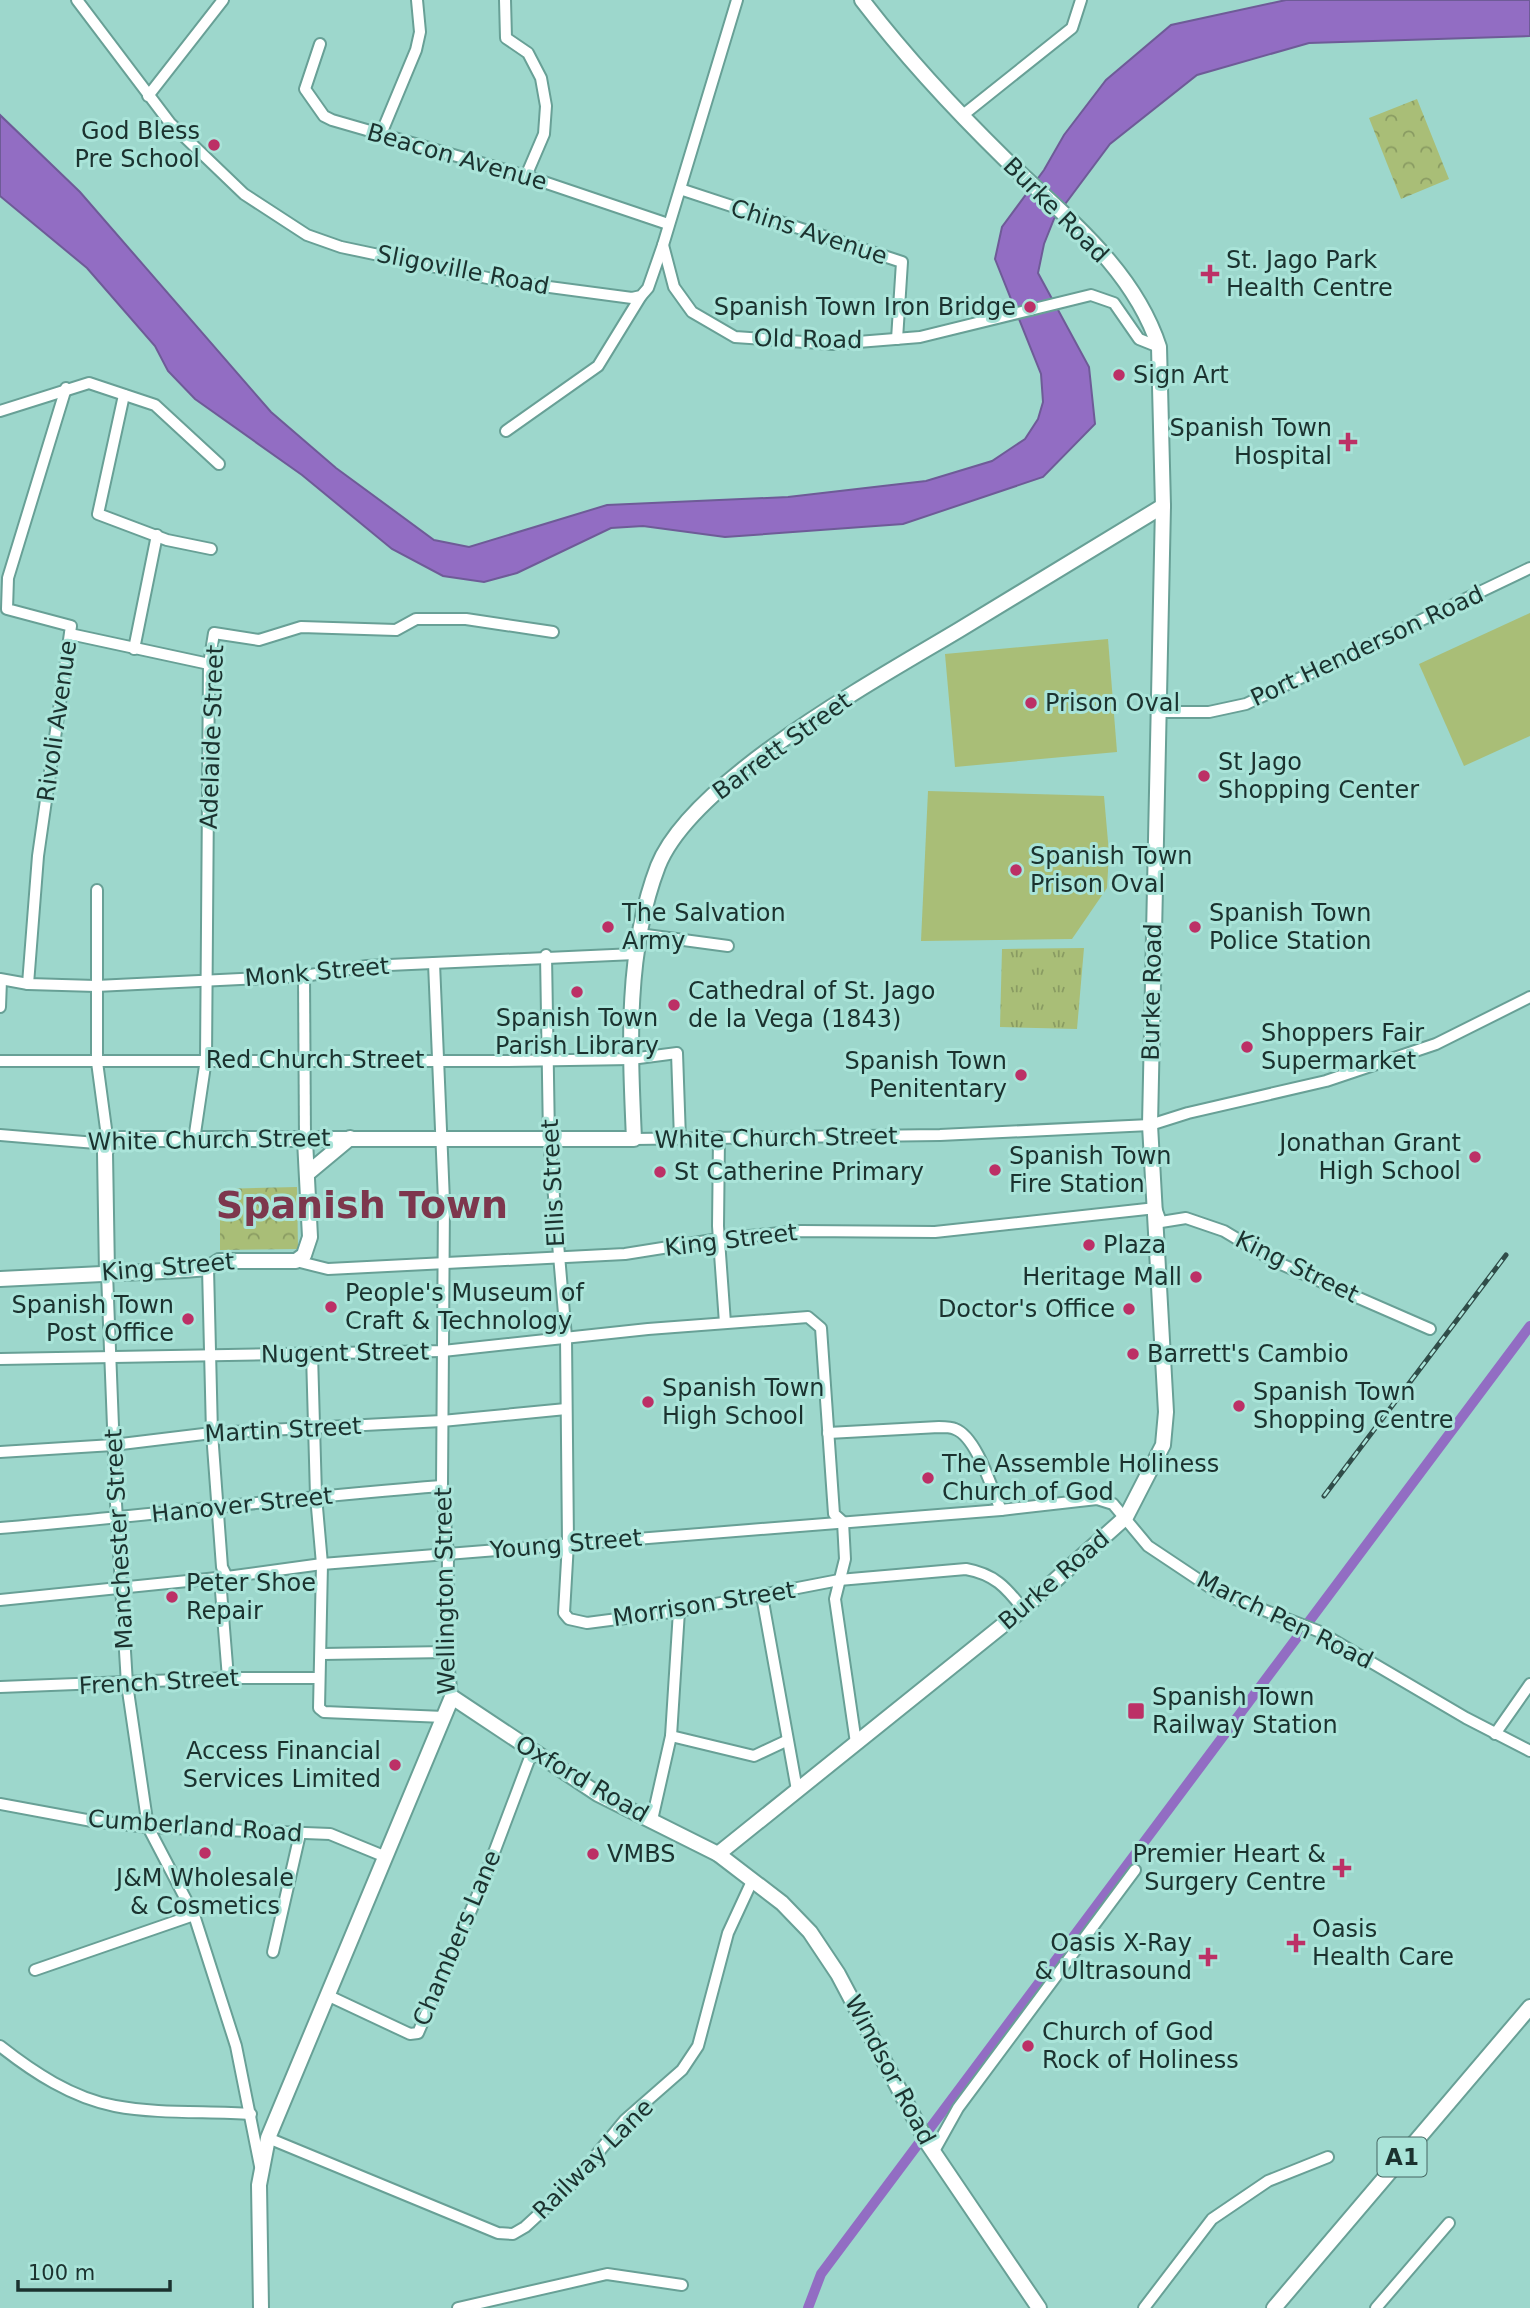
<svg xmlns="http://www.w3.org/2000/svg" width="1530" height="2308" viewBox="0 0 1530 2308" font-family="'DejaVu Sans',sans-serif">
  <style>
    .grass { fill: url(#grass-tufts) }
    .park { fill: url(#park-crowns) }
    .pitch { fill: #a9be77 }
    .water { fill: #926dc3; stroke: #6e5b97; stroke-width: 2 }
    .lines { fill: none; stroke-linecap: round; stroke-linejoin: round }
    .canal { stroke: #926dc3; stroke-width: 10 }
    .minor-casing { stroke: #68a096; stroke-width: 14 }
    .major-casing { stroke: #68a096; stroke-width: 18 }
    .minor { stroke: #fff; stroke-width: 10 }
    .major { stroke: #fff; stroke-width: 14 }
    .rail-casing { stroke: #304d49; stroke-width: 5 }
    .rail { stroke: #aae4d9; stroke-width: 2.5; stroke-dasharray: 8; stroke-linecap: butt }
    .poi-dot { fill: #bc3066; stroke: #aae4d9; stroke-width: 2.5 }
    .labels { text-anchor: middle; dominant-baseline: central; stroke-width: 6; stroke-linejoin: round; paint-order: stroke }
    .shield { fill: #aae4d9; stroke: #466762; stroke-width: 2 }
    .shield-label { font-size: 23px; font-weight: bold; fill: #1b322f }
    .poi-label { font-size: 24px; fill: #1b322f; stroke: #aae4d9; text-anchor: start }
    .street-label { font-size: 24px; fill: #1b322f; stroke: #aae4d9 }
    .town-label { font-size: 38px; font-weight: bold; fill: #7d374d; stroke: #aae4d9 }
  </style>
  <defs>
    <pattern id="grass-tufts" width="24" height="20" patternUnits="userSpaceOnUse" patternTransform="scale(1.75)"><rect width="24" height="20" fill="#a9be77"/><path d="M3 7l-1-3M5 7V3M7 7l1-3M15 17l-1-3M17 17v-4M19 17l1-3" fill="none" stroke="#899b62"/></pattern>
    <pattern id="park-crowns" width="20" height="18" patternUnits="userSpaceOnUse" patternTransform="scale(1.75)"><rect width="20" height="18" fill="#a9be77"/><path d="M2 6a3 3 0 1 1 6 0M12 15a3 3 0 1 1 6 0" fill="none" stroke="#899b62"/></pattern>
  </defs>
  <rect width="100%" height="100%" fill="#9dd7cc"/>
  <path class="grass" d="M1084,948L1077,1029L1000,1027L1002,949Z"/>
  <g class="park">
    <path d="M1417,99L1449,179L1401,199L1369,118Z"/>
    <path d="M297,1187L298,1249L220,1250V1189Z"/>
  </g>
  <g class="pitch">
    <path d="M1530,613V736L1464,766L1419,664Z"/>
    <path d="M1108,639L1117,752L955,767L945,654Z"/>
    <path d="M928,791L1104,796L1109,853L1107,888L1072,939L921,941Z"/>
  </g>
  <path class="water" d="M1286,0H1530V36L1309,43L1197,75L1110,144L1054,219L1044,244L1038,273L1089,367L1095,424L1043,477L903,524L725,537L643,526L611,528L517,573L484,582L443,576L392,549L302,475L195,399L168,371L155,346L87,268L0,196V115L80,192L271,412L336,468L434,540L469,547L607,505L788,497L926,481L992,461L1025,439L1038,419L1043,402L1041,374L995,259L1002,227L1044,170L1064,135L1106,80L1171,25Z"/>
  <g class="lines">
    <path class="canal" d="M808,2308L821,2274L1530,1326"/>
    <defs>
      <g id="minor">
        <path d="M77,0L170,123L244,194L307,235L341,247L497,280L632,298L641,296L648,288L663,245L737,0"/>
        <path d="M505,0L506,38L528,53L541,78L546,106L544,134L526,176"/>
        <path d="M320,44L305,89L324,116L332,120L526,176L668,224"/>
        <path d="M148,96L223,0"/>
        <path d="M963,115L1072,28L1081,0"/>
        <path d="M381,134L416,50L420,32L417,0"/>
        <path d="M683,190L902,262L897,339"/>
        <path d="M663,245L674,287L692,312L735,337L833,344L920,337L1091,295L1114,303L1139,339L1159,347"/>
        <path d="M124,395L98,514L167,540L211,549"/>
        <path d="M0,411L89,383L155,405L219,464"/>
        <path d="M506,431L598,366L641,296"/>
        <path d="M70,634L209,664"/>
        <path d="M134,649L157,535"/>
        <path d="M1158,712H1209L1246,704L1530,568"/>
        <path d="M639,934L728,946"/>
        <path d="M546,955L549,1138L566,1337L568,1543L564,1613L569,1619L587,1623L679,1611L839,1580L966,1569C994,1574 1006,1587 1023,1609"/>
        <path d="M434,963L444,1201L442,1486L448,1555L447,1652L452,1697"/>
        <path d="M304,976L305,1140"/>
        <path d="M0,979L28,984L96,986L304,976L367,966L635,954"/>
        <path d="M28,984L38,856L71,626L7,609L8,578L66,388"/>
        <path d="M0,1007L1,980"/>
        <path d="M0,1061H502L631,1059L677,1053L680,1139"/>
        <path d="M0,1135L108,1144L97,1062V890"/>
        <path d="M719,1137L718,1226L725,1323"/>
        <path d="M634,1139L940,1135L1150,1125L1188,1113L1326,1081L1436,1044L1530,997"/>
        <path d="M194,1140L206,1059L209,664L214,633L259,640L301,627L396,630L416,619H466L553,632"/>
        <path d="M296,1261L328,1269L625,1254L719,1239L801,1231L935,1232L1156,1208L1161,1222L1186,1218L1224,1231L1274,1261L1430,1329"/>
        <path d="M208,1268L212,1433L222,1567L227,1577L221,1591L228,1678"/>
        <path d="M107,1273L116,1503L127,1684L148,1827L194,1915L236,2046L260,2166"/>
        <path d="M312,1354L316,1496L322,1564L319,1708L324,1712L444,1717"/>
        <path d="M0,1359L443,1351L648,1329L808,1317L821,1328L834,1514L843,1522L845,1559L835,1599L856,1743"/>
        <path d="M828,1433L939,1427C944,1427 951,1427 955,1429C977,1437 992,1490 1001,1510"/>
        <path d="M0,1452L113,1445L212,1433L442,1421L566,1409"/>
        <path d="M0,1528C148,1516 295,1497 442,1486"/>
        <path d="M762,1596L797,1790"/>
        <path d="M0,1600L227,1577L322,1564L1001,1510L1097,1499L1113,1504L1148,1546L1217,1592L1318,1631L1466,1718L1530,1751"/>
        <path d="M322,1654L447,1652"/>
        <path d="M0,1687L228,1678H318"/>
        <path d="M1495,1734L1530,1684"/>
        <path d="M671,1736L754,1756L786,1741"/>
        <path d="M0,1804L92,1821L148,1827L330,1834L386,1857"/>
        <path d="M652,1820L671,1736L679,1611"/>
        <path d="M273,1952L300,1834"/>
        <path d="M35,1970L194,1915"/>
        <path d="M329,1996L410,2034L418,2033L481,1887L532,1752"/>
        <path d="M0,2046C33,2072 72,2098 115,2106C158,2114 206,2111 251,2114"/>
        <path d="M268,2138L498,2233L513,2234L525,2227L574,2182L625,2120L682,2070L698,2046L728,1933L753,1879"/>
        <path d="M934,2151L958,2108L1135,1870"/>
        <path d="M458,2308L607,2274L682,2285"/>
        <path d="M1144,2308L1212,2219L1268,2181L1328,2157"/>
        <path d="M1376,2308L1449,2223"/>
      </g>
      <g id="major">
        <path d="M308,1173L350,1138"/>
        <path d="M107,1273L105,1153L108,1144L116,1139H634C630,1049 625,952 658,866C692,780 879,678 959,630C1027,588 1095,547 1163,506"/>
        <path d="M0,1279L184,1270L208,1268L219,1261H296L304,1255L310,1237L305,1140"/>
        <path d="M718,1854L1023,1609L1126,1517L1163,1445L1166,1412L1150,1125L1163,506L1159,347C1133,267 1063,215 1005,159C954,109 905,56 862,0"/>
        <path d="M261,2308L259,2185L268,2138L452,1697L598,1794L718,1854L782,1903L810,1932L838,1974L928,2144L1039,2308"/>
        <path d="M1274,2308L1530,2007"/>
      </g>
    </defs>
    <use href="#minor" class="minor-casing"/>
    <use href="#major" class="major-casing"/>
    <use href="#minor" class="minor"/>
    <use href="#major" class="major"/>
    <defs>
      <path id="rail" d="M1324,1496L1506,1255"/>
    </defs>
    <use href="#rail" class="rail-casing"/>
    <use href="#rail" class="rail"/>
  </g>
  <g class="poi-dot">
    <circle cx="214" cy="145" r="7"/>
    <path d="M1206.5 263.5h7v7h7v7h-7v7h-7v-7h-7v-7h7z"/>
    <circle cx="1030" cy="307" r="7"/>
    <circle cx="1119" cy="375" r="7"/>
    <path d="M1344.5 431.5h7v7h7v7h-7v7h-7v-7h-7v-7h7z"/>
    <circle cx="1031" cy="703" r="7"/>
    <circle cx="1204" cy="776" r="7"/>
    <circle cx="1016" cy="870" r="7"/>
    <circle cx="608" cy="927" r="7"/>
    <circle cx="1195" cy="927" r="7"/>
    <circle cx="577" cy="992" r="7"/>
    <circle cx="674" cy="1005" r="7"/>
    <circle cx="1247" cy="1047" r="7"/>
    <circle cx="1021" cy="1075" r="7"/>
    <circle cx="1475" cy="1157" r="7"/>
    <circle cx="995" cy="1170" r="7"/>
    <circle cx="660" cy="1172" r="7"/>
    <circle cx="1089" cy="1245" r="7"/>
    <circle cx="1196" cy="1277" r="7"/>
    <circle cx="331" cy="1307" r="7"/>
    <circle cx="1129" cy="1309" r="7"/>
    <circle cx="188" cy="1319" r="7"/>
    <circle cx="1133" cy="1354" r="7"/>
    <circle cx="648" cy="1402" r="7"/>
    <circle cx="1239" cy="1406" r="7"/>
    <circle cx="928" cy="1478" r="7"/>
    <circle cx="172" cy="1597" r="7"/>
    <rect x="1127" y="1702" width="18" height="18" rx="3.5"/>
    <circle cx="395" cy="1765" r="7"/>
    <circle cx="205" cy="1853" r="7"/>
    <circle cx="593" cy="1854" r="7"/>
    <path d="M1338.5 1857.5h7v7h7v7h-7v7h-7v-7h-7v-7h7z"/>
    <path d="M1292.5 1932.5h7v7h7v7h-7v7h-7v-7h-7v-7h7z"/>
    <path d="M1204.5 1946.5h7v7h7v7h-7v7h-7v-7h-7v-7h7z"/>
    <circle cx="1028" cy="2046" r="7"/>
  </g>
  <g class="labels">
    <rect class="shield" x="1377.5" y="2137.5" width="49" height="39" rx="5"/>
    <g class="shield-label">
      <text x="1402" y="2157">A1</text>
    </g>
    <g class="poi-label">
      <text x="200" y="131" text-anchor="end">God Bless<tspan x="200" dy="28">Pre School</tspan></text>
      <text x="1226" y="260">St. Jago Park<tspan x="1226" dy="28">Health Centre</tspan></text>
      <text x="1016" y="307" text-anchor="end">Spanish Town Iron Bridge</text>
      <text x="1133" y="375">Sign Art</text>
      <text x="1332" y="428" text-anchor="end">Spanish Town<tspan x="1332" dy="28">Hospital</tspan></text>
      <text x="1045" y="703">Prison Oval</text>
      <text x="1218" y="762">St Jago<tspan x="1218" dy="28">Shopping Center</tspan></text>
      <text x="1030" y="856">Spanish Town<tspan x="1030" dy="28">Prison Oval</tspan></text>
      <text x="622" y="913">The Salvation<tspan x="622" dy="28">Army</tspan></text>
      <text x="1209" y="913">Spanish Town<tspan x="1209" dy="28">Police Station</tspan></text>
      <text x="688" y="991">Cathedral of St. Jago<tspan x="688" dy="28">de la Vega (1843)</tspan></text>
      <text x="577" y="1018" text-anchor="middle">Spanish Town<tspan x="577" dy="28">Parish Library</tspan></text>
      <text x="1261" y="1033">Shoppers Fair<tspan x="1261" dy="28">Supermarket</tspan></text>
      <text x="1007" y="1061" text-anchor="end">Spanish Town<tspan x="1007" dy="28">Penitentary</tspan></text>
      <text x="1461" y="1143" text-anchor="end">Jonathan Grant<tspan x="1461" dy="28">High School</tspan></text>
      <text x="1009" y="1156">Spanish Town<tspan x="1009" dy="28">Fire Station</tspan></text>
      <text x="674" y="1172">St Catherine Primary</text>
      <text x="1103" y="1245">Plaza</text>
      <text x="1182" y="1277" text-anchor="end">Heritage Mall</text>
      <text x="345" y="1293">People's Museum of<tspan x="345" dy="28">Craft &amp; Technology</tspan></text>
      <text x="174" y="1305" text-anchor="end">Spanish Town<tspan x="174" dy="28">Post Office</tspan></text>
      <text x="1115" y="1309" text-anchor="end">Doctor's Office</text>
      <text x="1147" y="1354">Barrett's Cambio</text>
      <text x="662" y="1388">Spanish Town<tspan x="662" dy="28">High School</tspan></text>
      <text x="1253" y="1392">Spanish Town<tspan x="1253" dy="28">Shopping Centre</tspan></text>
      <text x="942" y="1464">The Assemble Holiness<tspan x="942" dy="28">Church of God</tspan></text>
      <text x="186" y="1583">Peter Shoe<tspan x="186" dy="28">Repair</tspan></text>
      <text x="1152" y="1697">Spanish Town<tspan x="1152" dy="28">Railway Station</tspan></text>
      <text x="381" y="1751" text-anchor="end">Access Financial<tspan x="381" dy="28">Services Limited</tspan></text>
      <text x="607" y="1854">VMBS</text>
      <text x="1326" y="1854" text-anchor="end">Premier Heart &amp;<tspan x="1326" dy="28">Surgery Centre</tspan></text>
      <text x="205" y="1878" text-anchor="middle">J&amp;M Wholesale<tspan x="205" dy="28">&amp; Cosmetics</tspan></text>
      <text x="1312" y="1929">Oasis<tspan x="1312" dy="28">Health Care</tspan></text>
      <text x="1192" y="1943" text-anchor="end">Oasis X-Ray<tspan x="1192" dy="28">&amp; Ultrasound</tspan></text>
      <text x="1042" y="2032">Church of God<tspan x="1042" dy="28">Rock of Holiness</tspan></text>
    </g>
    <g class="street-label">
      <text transform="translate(457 157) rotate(16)">Beacon Avenue</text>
      <text transform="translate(1056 210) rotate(45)">Burke Road</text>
      <text transform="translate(809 232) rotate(18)">Chins Avenue</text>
      <text transform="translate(463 270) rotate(11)">Sligoville Road</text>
      <text transform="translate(808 339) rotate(1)">Old Road</text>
      <text transform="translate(1367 646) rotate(-25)">Port Henderson Road</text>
      <text transform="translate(57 721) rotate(-82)">Rivoli Avenue</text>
      <text transform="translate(212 737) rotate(-88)">Adelaide Street</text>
      <text transform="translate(782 746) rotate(-36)">Barrett Street</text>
      <text transform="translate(317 972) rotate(-5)">Monk Street</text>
      <text transform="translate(1152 992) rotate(-89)">Burke Road</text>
      <text x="315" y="1060">Red Church Street</text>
      <text transform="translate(776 1138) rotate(-1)">White Church Street</text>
      <text transform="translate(209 1140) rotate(-1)">White Church Street</text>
      <text transform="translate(553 1183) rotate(-93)">Ellis Street</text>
      <text transform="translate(731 1240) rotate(-7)">King Street</text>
      <text transform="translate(168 1267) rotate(-5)">King Street</text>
      <text transform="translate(1297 1267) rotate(26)">King Street</text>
      <text transform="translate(345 1353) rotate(-1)">Nugent Street</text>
      <text transform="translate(283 1430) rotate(-3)">Martin Street</text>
      <text transform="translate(242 1505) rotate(-6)">Hanover Street</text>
      <text transform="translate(119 1539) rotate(-93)">Manchester Street</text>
      <text transform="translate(566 1544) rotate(-5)">Young Street</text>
      <text transform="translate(1054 1580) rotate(-41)">Burke Road</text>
      <text transform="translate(445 1591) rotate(-91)">Wellington Street</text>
      <text transform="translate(704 1604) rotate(-9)">Morrison Street</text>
      <text transform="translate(1285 1620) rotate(26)">March Pen Road</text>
      <text transform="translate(159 1682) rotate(-3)">French Street</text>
      <text transform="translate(582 1779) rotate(30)">Oxford Road</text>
      <text transform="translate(195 1826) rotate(4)">Cumberland Road</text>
      <text transform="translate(457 1938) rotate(-67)">Chambers Lane</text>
      <text transform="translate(890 2070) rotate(62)">Windsor Road</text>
      <text transform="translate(593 2159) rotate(-45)">Railway Lane</text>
    </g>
    <g class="town-label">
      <text x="362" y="1205">Spanish Town</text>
    </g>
  </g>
  <path d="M18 2280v10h152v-10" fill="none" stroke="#1b322f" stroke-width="3.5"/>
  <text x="28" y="2280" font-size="21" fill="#1b322f" stroke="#aae4d9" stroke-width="5" paint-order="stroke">100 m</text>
</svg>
